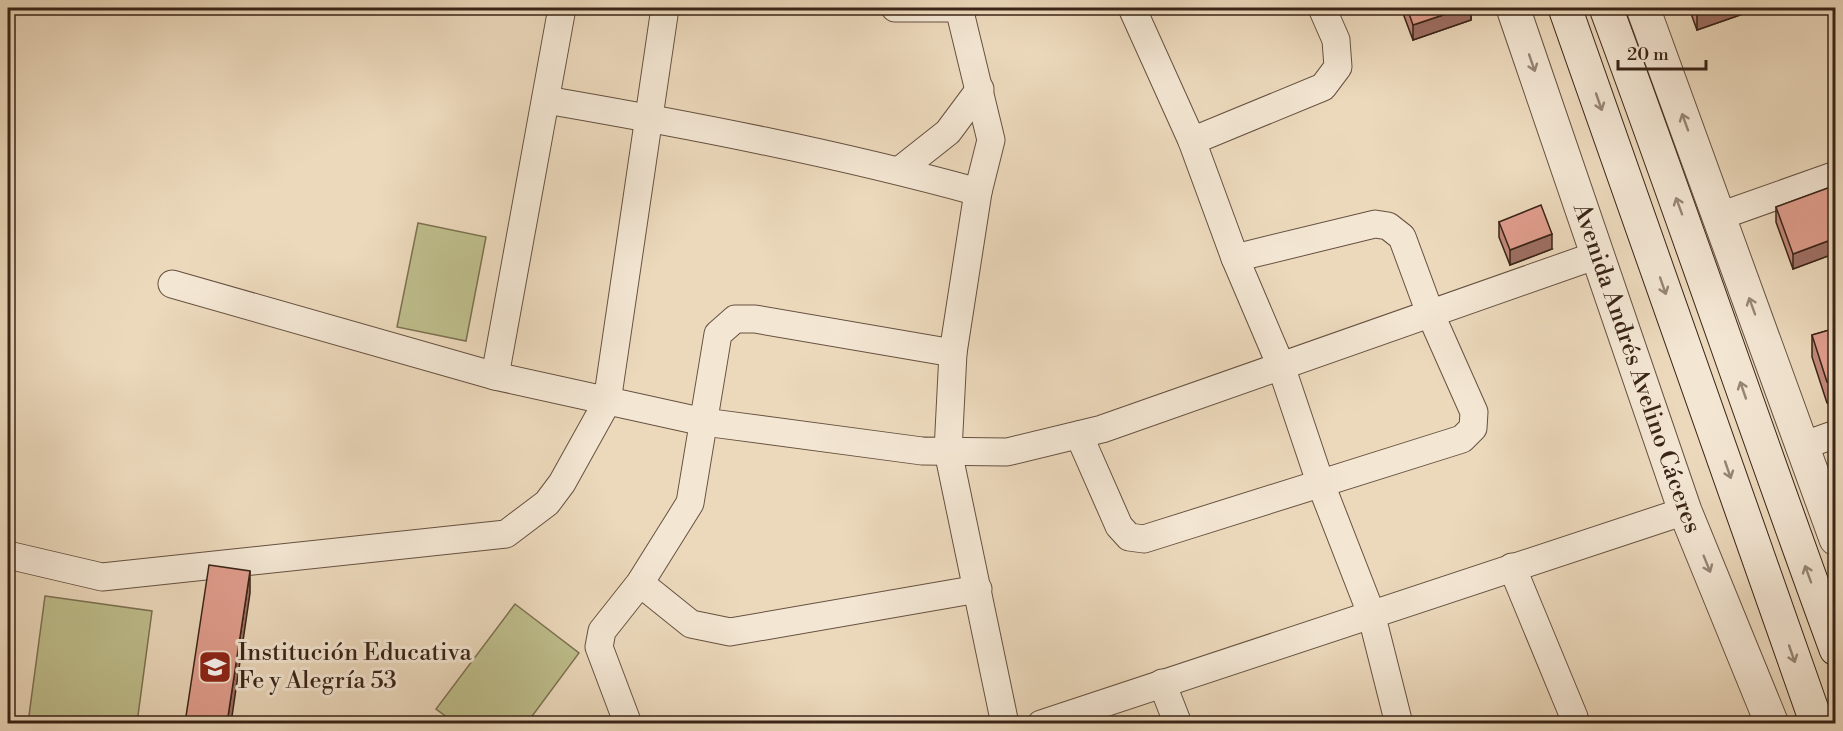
<svg xmlns="http://www.w3.org/2000/svg" width="1843" height="731" viewBox="0 0 1843 731" font-family="'Libre Bodoni',serif">
  <style>
    .green { fill: #bebe8c; stroke: #7c7152; stroke-width: 1.5 }
    .lines { fill: none; stroke-linecap: round; stroke-linejoin: round }
    .minor-casing { stroke: #665140; stroke-width: 29 }
    .tertiary-casing { stroke: #665140; stroke-width: 35 }
    .secondary-casing { stroke: #392417; stroke-width: 35 }
    .minor { stroke: #f3e6d3; stroke-width: 27 }
    .tertiary { stroke: #f3e6d3; stroke-width: 33 }
    .secondary { stroke: #f3e6d3; stroke-width: 33 }
    .wall { fill: #c2887a; stroke: #392417; stroke-width: 1.5 }
    .shaded-wall { fill: #9e6f63; stroke: #392417; stroke-width: 1.5 }
    .building { fill: #e19e8e; stroke: #392417; stroke-width: 1.5 }
    .oneway { stroke: #968575 }
    .labels { text-anchor: middle; dominant-baseline: central; stroke-width: 6; stroke-linejoin: round; paint-order: stroke }
    .street-label { font-size: 24px; fill: #392417; stroke: #f3e6d3 }
    .poi-label { font-size: 24px; fill: #392417; stroke: #f3e6d3; text-anchor: start }
  </style>
  <rect width="100%" height="100%" fill="#ecd9bc"/>
  <filter id="stains"><feTurbulence type="fractalNoise" baseFrequency=".00333" numOctaves="4"/><feColorMatrix values="0 0 0 0 .2 0 0 0 0 .09 0 0 0 0 .02 0 0 0 .5 -.17"/></filter>
  <radialGradient id="worn" r=".72"><stop offset=".6" stop-color="#630" stop-opacity="0"/><stop offset="1" stop-color="#630" stop-opacity=".3"/></radialGradient>
  <g class="green">
    <path d="M418,223L486,237L466,341L397,327Z"/>
    <path d="M45,596L152,611L137,723H28Z"/>
    <path d="M515,604L579,653L527,723H455L436,709Z"/>
  </g>
  <g class="lines">
    <defs>
      <g id="minor">
        <path d="M895,8H964"/>
        <path d="M959,8L991,140L978,192L953,353L948,451L1005,724"/>
        <path d="M1132,8L1192,141L1235,258L1281,366L1320,482L1371,613L1399,724"/>
        <path d="M546,100C691,125 836,153 978,192"/>
        <path d="M1192,141L1323,87L1338,67L1336,40L1322,8"/>
        <path d="M900,170L948,132L980,89"/>
        <path d="M1720,216L1836,175"/>
        <path d="M172,284L495,376L704,422L922,451L1007,452L1102,429L1597,255"/>
        <path d="M495,376L562,8"/>
        <path d="M1079,435L1119,526L1129,537L1144,539L1462,439L1473,428L1474,412L1430,313L1402,237L1388,226L1375,224L1235,258"/>
        <path d="M1802,446L1836,434"/>
        <path d="M8,555L102,577L506,534L547,503L562,483L607,402L665,8"/>
        <path d="M1512,567L1574,717V724"/>
        <path d="M640,583L691,624L730,632L978,589"/>
        <path d="M1162,683L1178,724"/>
        <path d="M628,724L599,647L602,631L640,583L690,503L718,334L735,319H755L953,353"/>
        <path d="M1041,724L1685,511"/>
      </g>
      <g id="tertiary">
        <path id="s1" d="M1513,8L1685,511L1772,724"/>
        <path d="M1643,8L1836,539"/>
      </g>
      <g id="secondary">
        <path d="M1565,8L1817,724"/>
        <path d="M1606,8C1685,220 1757,435 1836,649"/>
      </g>
    </defs>
    <use href="#minor" class="minor-casing"/>
    <use href="#tertiary" class="tertiary-casing"/>
    <use href="#secondary" class="secondary-casing"/>
    <use href="#minor" class="minor"/>
    <use href="#tertiary" class="tertiary"/>
    <use href="#secondary" class="secondary"/>
  </g>
  <g class="wall">
    <path d="M1404,8H1471V20L1413,40L1404,16Z"/>
    <path d="M1689,8H1760L1697,30Z"/>
    <path d="M1836,185V253L1793,269L1776,222V207Z"/>
    <path d="M1499,222L1552,249L1510,265L1499,237Z"/>
    <path d="M1836,328V408L1827,403L1812,357V335Z"/>
  </g>
  <g class="shaded-wall">
    <path d="M1464,8H1471V20L1413,40V25Z"/>
    <path d="M1697,8H1760L1697,30Z"/>
    <path d="M1552,234V249L1510,265V250Z"/>
    <path d="M1836,238V253L1793,269V254Z"/>
    <path d="M250,571V593L231,723H227Z"/>
  </g>
  <g class="building">
    <path d="M1407,8H1464L1413,25Z"/>
    <path d="M1836,185V238L1793,254L1776,207Z"/>
    <path d="M1541,205L1552,234L1510,250L1499,222Z"/>
    <path d="M1836,328V387L1827,382L1812,335Z"/>
    <path d="M209,565L250,571L227,723H185Z"/>
  </g>
  <defs><path id="oneway-shaft" d="M-6 0H5M1.5-3L5.5 0L1.5 3" fill="none" stroke-width="1.6" stroke-linecap="round" stroke-linejoin="round" transform="scale(1.5)"/></defs>
  <g class="oneway">
    <use href="#oneway-shaft" transform="translate(1532 63) rotate(71)"/>
    <use href="#oneway-shaft" transform="translate(1599 102) rotate(71)"/>
    <use href="#oneway-shaft" transform="translate(1685 122) rotate(-110)"/>
    <use href="#oneway-shaft" transform="translate(1679 206) rotate(-110)"/>
    <use href="#oneway-shaft" transform="translate(1663 286) rotate(71)"/>
    <use href="#oneway-shaft" transform="translate(1752 306) rotate(-110)"/>
    <use href="#oneway-shaft" transform="translate(1743 390) rotate(-109)"/>
    <use href="#oneway-shaft" transform="translate(1728 470) rotate(71)"/>
    <use href="#oneway-shaft" transform="translate(1707 564) rotate(68)"/>
    <use href="#oneway-shaft" transform="translate(1808 574) rotate(-110)"/>
    <use href="#oneway-shaft" transform="translate(1792 654) rotate(71)"/>
  </g>
  <defs>
    <symbol id="school-square" viewBox="-11 -11 22 22"><rect x="-9" y="-9" width="18" height="18" rx="4" fill="#8f2418" stroke="#f3e6d3"/><path d="M0-5L7-2L0 1L-7-2ZM-4 1L0 2.5L4 1V4Q0 6-4 4Z" fill="#fff"/></symbol>
  </defs>
  <g fill-rule="evenodd">
    <use href="#school-square" x="196" y="648" width="38" height="38"/>
  </g>
  <g class="labels">
    <g class="street-label">
      <text stroke="none"><textPath href="#s1" startOffset="381">Avenida Andrés Avelino Cáceres</textPath></text>
    </g>
    <g class="poi-label">
      <text x="238" y="653">Institución Educativa<tspan x="238" dy="28">Fe y Alegría 53</tspan></text>
    </g>
  </g>
  <rect width="1843" height="731" fill="none" stroke="#ecd9bc" stroke-width="30"/>
  <rect x="9" y="9" width="1825" height="713" fill="none" stroke="#392417" stroke-width="3"/>
  <rect x="15" y="15" width="1813" height="701" fill="none" stroke="#392417" stroke-width="1.5"/>
  <path d="M1618 60v9h88v-9" fill="none" stroke="#392417" stroke-width="3"/>
  <text x="1627" y="60" font-size="18" fill="#392417" stroke="#f3e6d3" stroke-width="4.5" paint-order="stroke">20 m</text>
  <rect width="100%" height="100%" filter="url(#stains)"/>
  <rect width="100%" height="100%" fill="url(#worn)"/>
</svg>
